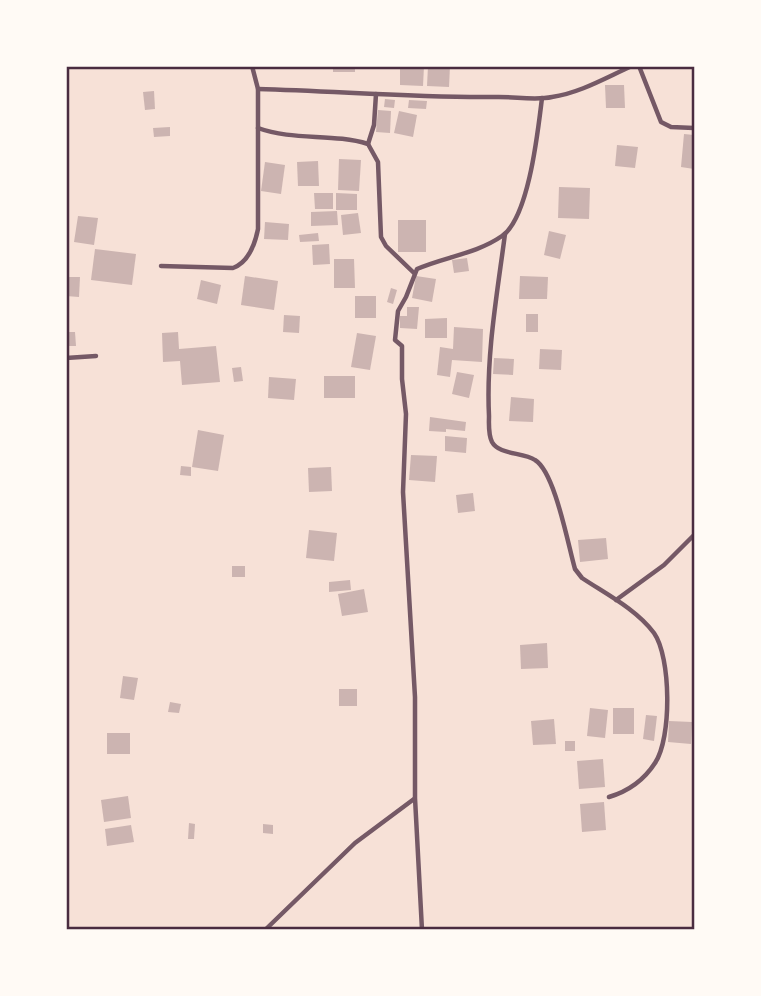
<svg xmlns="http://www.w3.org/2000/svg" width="761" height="996" viewBox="0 0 761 996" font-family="Signika,sans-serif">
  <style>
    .building { fill: #ccb4b1 }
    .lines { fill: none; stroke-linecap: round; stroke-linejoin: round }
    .minor { stroke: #755966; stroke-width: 4.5 }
    .neatline { fill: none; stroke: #4a2c40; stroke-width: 2.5 }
  </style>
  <rect width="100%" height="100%" fill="#f7e1d7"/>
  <g class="building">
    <rect x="333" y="66" width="22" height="6"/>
    <path d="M400,66H424L423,86L400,85Z"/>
    <path d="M428,66H450L449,87L427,86Z"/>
    <path d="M605,85H624L625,108H606Z"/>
    <path d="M154,91L155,109L145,110L143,92Z"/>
    <path d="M385,99L395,100L394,108L384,107Z"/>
    <path d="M409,100L427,101L426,109L408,108Z"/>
    <path d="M378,110L391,111L390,133L376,132Z"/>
    <path d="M399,111L417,115L413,137L394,133Z"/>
    <path d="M170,127V136L154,137L153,128Z"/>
    <path d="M684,134L694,135V169L681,167Z"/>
    <path d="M617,145L638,147L635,168L615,166Z"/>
    <path d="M339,159L361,160L359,191L338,190Z"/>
    <path d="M318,161L319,186H298L297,162Z"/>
    <path d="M265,162L285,165L281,194L261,191Z"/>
    <path d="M559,187L590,188L589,219L558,218Z"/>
    <path d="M314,193H333V209H315Z"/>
    <path d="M336,193L357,194V210H336Z"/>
    <path d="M337,211L338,225L311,226V212Z"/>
    <path d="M358,213L361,233L343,235L341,215Z"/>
    <path d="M78,216L98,218L94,245L74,242Z"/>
    <rect x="398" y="220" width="28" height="32"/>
    <path d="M265,222L289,224L288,240L264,239Z"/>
    <path d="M549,231L566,235L560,259L544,255Z"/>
    <path d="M318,233L319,241L300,242L299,235Z"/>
    <path d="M329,244L330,264L313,265L312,245Z"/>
    <path d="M95,249L136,254L132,285L91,280Z"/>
    <path d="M467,258L469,271L454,273L452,260Z"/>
    <path d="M334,259H354L355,288H334Z"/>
    <path d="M245,276L278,281L274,310L241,305Z"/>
    <path d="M416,276L436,279L432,302L412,298Z"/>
    <path d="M520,276L548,277L547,299H519Z"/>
    <path d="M66,277H80L79,297L66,296Z"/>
    <path d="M201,280L221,285L217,304L197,299Z"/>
    <path d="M391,288L397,290L393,304L387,302Z"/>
    <rect x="355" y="296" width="21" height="22"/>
    <path d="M407,307H419L417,329L400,328V316H407Z"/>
    <rect x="526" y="314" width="12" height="18"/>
    <path d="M284,315L300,316L299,333L283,332Z"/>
    <path d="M447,318V338H425V319Z"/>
    <path d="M454,327L483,329L482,362L452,360L450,377L437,375L440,347L453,349Z"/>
    <path d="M66,332H75L76,346H66Z"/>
    <path d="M178,332L179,349L216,346L220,382L182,385L180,361L163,362L162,333Z"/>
    <path d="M357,333L376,336L370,370L351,367Z"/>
    <path d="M540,349L562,350L561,370L539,369Z"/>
    <path d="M494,358L514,359L513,375L493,374Z"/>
    <path d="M241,367L243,381L234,382L232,368Z"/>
    <path d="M457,372L474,375L469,398L452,394Z"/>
    <rect x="324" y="376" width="31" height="22"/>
    <path d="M269,377L296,379L294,400L268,398Z"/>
    <path d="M511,397L534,399L533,422L509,421Z"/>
    <path d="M430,417L466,422L465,431L446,429V432L429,431Z"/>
    <path d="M198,430L224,435L218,471L192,467Z"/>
    <path d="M445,436L467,438L466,453L445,451Z"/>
    <path d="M411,455L437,456L435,482L409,480Z"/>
    <path d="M181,466L191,467V476L180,475Z"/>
    <path d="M331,467L332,491L309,492L308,468Z"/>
    <path d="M473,493L475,511L458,513L456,495Z"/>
    <path d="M309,530L337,533L334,561L306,558Z"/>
    <path d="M606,538L608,559L580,562L578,540Z"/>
    <rect x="232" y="566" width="13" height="11"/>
    <path d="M350,580L351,590L329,592V582Z"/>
    <path d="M364,589L368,612L342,616L338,594Z"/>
    <path d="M547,643L548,668L521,669L520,645Z"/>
    <path d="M123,676L138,678L134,700L120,698Z"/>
    <rect x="339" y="689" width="18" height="17"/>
    <path d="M170,702L181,704L179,713L168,712Z"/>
    <path d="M590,708L608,710L605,738L587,736Z"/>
    <rect x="613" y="708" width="21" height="26"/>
    <path d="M646,715L657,716L654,741L643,739Z"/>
    <path d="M554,719L556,744L533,745L531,721Z"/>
    <path d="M669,721L692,722L691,744L668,742Z"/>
    <rect x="107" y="733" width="23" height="21"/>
    <rect x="565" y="741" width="10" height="10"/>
    <path d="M603,759L605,787L579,789L577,761Z"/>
    <path d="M128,796L131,818L104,822L101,800Z"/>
    <path d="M604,802L606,830L582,832L580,804Z"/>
    <path d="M189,823L195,824L194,839H188Z"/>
    <path d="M263,824L273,825V834L263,833Z"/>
    <path d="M131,825L134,842L107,846L105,829Z"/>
  </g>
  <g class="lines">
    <g class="minor">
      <path d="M639,66L661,122L671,127L694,128"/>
      <path d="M258,89C337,91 415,98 494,97C513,96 534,101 552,97C580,93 607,77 632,66"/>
      <path d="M258,128C293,141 333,133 368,144L378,162L381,237L386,246L414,273"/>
      <path d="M368,144L374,125L376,94"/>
      <path d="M505,234C497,295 486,355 489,416C489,424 488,434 492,442C499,455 523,452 535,460C555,472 568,545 575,569L582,578C606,594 636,609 654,633C671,657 672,738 655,763C644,780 629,791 609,797"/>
      <path d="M161,266L233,268C249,262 255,244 258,229V89L252,66"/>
      <path d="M66,358L96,356"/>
      <path d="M616,600L664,565L694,535"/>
      <path d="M265,930L355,843L414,799"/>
      <path d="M422,930L415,798V697L403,492L406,414L402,379V346L395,340L398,311L406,297L417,269C444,257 476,254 502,236C529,218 538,130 542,98"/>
    </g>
  </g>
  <rect width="761" height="996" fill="none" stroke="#fffaf5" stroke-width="136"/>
  <rect x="68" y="68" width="625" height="860" class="neatline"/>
</svg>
